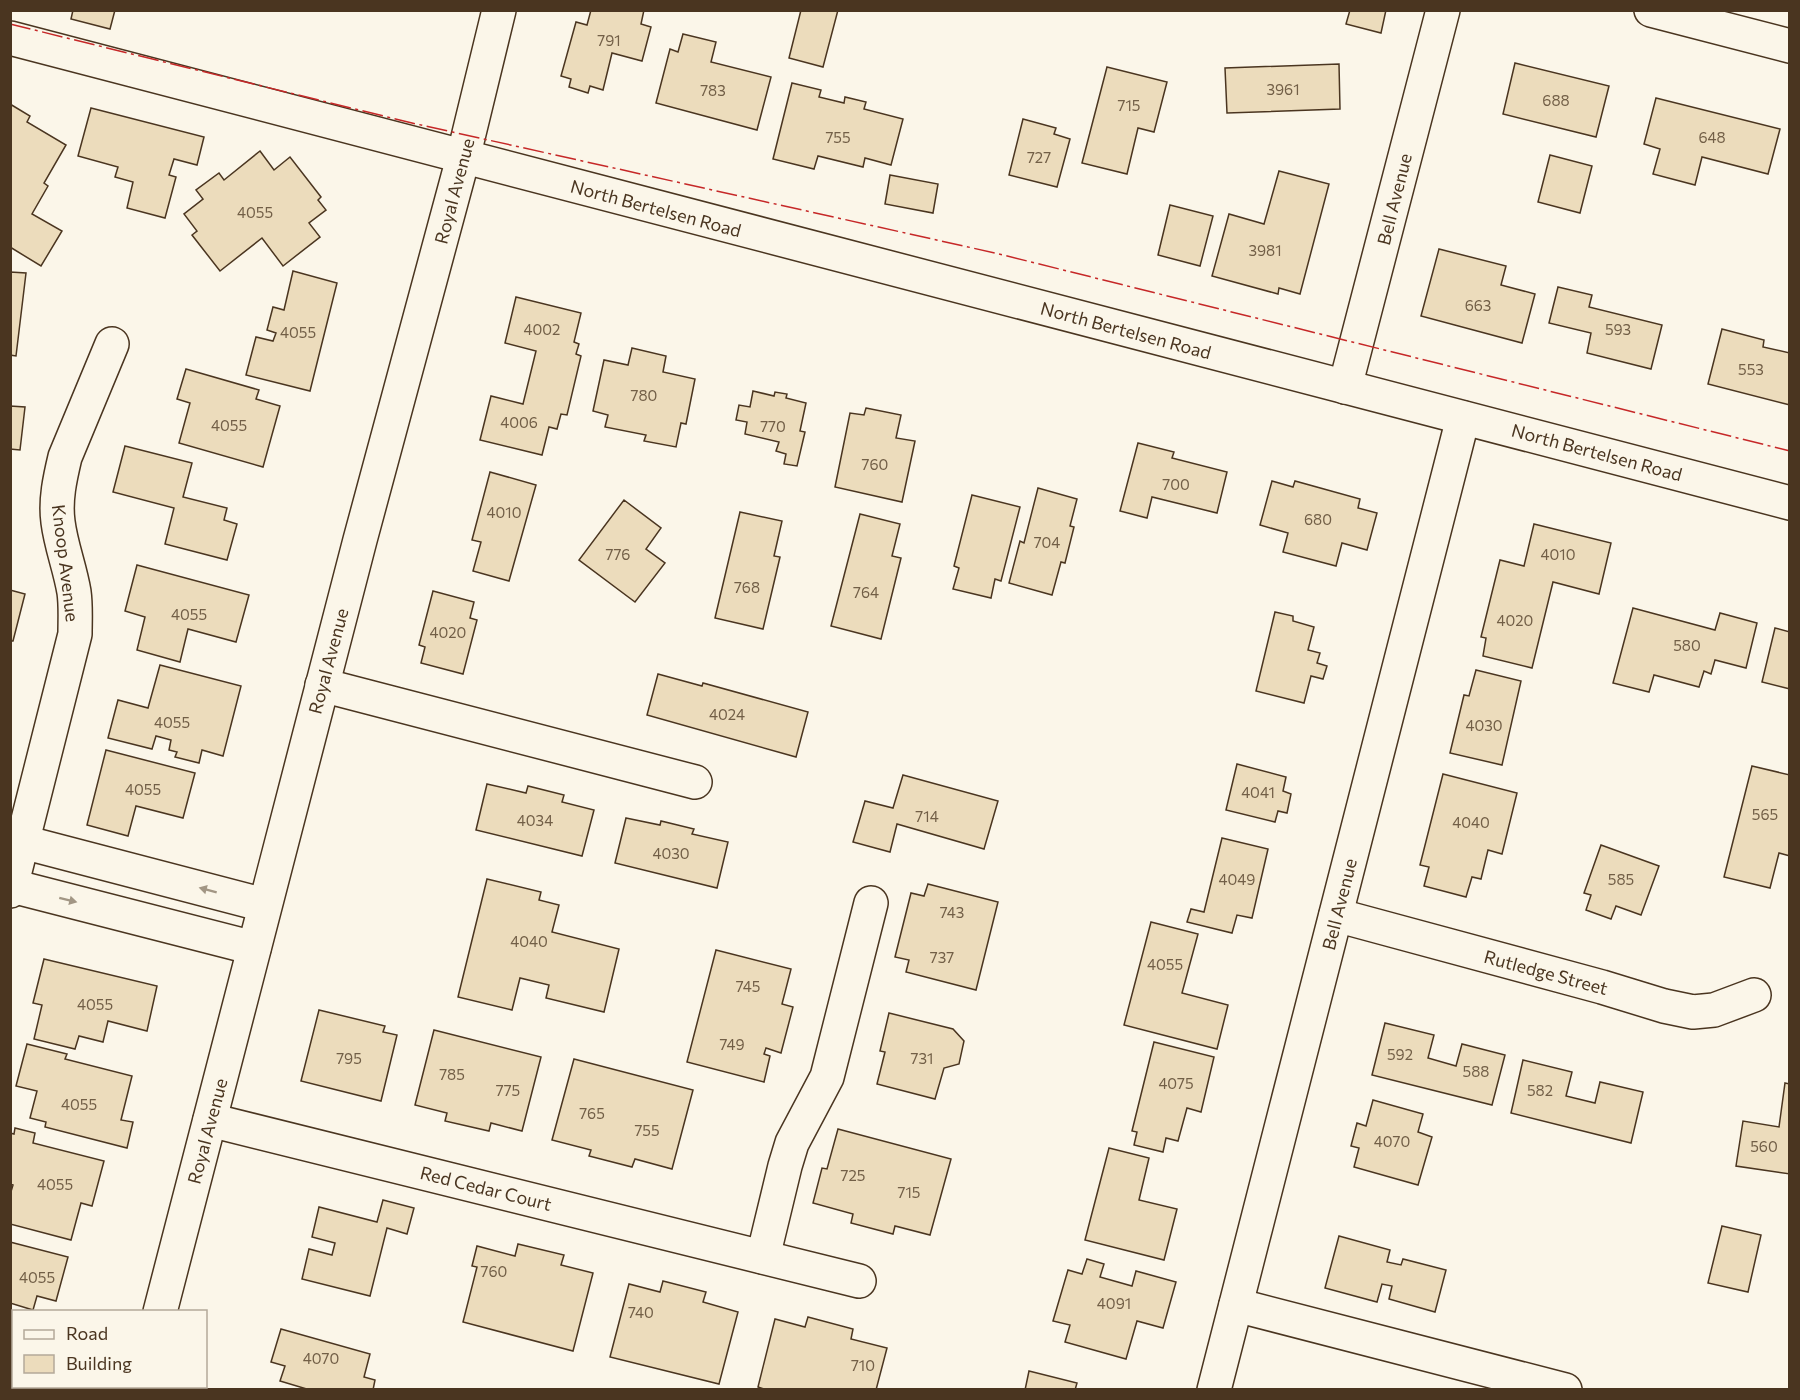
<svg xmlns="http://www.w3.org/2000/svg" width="1800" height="1400" viewBox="0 0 1800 1400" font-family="Commissioner,sans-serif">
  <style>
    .building { fill: #ecdcbc; stroke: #4a3520; stroke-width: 1.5 }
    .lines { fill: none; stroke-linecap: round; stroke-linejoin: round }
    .minor-casing { stroke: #4a3520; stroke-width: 36 }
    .minor { stroke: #fbf6e9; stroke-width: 33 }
    .power { stroke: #c62828; stroke-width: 1.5; stroke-dasharray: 21 4.5 3 4.5; stroke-linecap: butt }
    .oneway { fill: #a29684 }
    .labels { text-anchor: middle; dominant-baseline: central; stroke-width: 4.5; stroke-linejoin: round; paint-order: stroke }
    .number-label { font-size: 15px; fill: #725f47 }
    .street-label { font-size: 18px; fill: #4a3520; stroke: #fbf6e9 }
  </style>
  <rect width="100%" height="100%" fill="#fbf6e9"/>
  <g class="building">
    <path d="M73,10H115L110,29L71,19Z"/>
    <path d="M591,10H644L641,24L651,27L642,61L612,53L603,90L590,86L588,93L569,87L571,79L561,76L576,22L587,25Z"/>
    <path d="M801,10H838L823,67L789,58Z"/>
    <path d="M1350,10H1386L1381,33L1346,24Z"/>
    <path d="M683,34L716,42L711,62L771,77L757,130L656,103L670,49L678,52Z"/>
    <path d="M1515,63L1609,86L1596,137L1503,114Z"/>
    <path d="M1339,64L1340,109L1227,113L1225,68Z"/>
    <path d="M1107,67L1167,82L1154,132L1138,128L1127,174L1082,163Z"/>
    <path d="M792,83L821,90L819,97L844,103L845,97L866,102L864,109L903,119L891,165L865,158L863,167L818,156L814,169L773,159Z"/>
    <path d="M1656,98L1780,129L1768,174L1702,157L1695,185L1653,174L1660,149L1644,144Z"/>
    <path d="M10,104L30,116L27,122L66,145L44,183L48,186L32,214L62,231L41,266L10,247Z"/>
    <path d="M91,108L204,137L197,165L174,159L169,175L176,177L165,218L127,208L133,182L115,177L118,167L78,156Z"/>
    <path d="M1023,119L1056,128L1054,134L1070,139L1057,187L1009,175Z"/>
    <path d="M260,151L274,170L290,157L321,197L318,200L326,210L309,223L320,237L283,266L262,238L220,271L192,235L197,231L184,214L203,199L196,190L219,173L224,180Z"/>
    <path d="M1550,155L1592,166L1580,213L1538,202Z"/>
    <path d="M1279,171L1329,184L1300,294L1279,288L1278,294L1212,276L1229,214L1264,224Z"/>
    <path d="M890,175L938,184L933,213L885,204Z"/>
    <path d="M1170,205L1213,216L1200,266L1158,255Z"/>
    <path d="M1439,249L1506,266L1501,285L1535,294L1522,343L1421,316Z"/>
    <path d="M293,271L337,283L310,391L246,375L256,337L273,341L276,333L267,330L273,307L284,310Z"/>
    <path d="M10,272L26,273L16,356L10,355Z"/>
    <path d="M1558,287L1592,295L1589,307L1662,325L1651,369L1587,353L1591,333L1549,323Z"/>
    <path d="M516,297L581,313L574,342L579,344L576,354L581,356L567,415L561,414L557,429L549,427L542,455L480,440L491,396L523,404L536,351L505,343Z"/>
    <path d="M1722,329L1764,340L1763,347L1790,353V405L1708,384Z"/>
    <path d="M632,348L666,356L663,372L695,379L686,424L681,423L676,447L644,441L646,435L605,427L608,415L593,411L604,360L628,365Z"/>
    <path d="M186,369L259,390L256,399L280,406L263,467L179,443L190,403L177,399Z"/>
    <path d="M753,391L774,396L775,392L787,394L786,398L806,403L800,431L805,432L797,466L784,464L786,454L776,451L779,442L745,434L747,422L736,420L739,405L750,407Z"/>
    <path d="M10,406L25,407L20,450L10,449Z"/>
    <path d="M866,408L901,415L896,438L915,441L902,502L835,487L850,413L864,415Z"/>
    <path d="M1138,443L1174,452L1172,458L1227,472L1217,513L1152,497L1147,518L1120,511Z"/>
    <path d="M125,446L192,463L183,497L227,508L224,520L237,524L227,560L165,544L174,508L113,492Z"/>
    <path d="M490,472L536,485L509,581L473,571L481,542L472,540Z"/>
    <path d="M1272,481L1293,487L1295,481L1360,499L1358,508L1377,513L1367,550L1342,543L1336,566L1283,552L1288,533L1260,525Z"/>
    <path d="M1038,488L1077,499L1070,526L1074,527L1065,563L1061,562L1052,595L1009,583L1020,541L1024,543Z"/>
    <path d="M972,495L1020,507L1001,581L995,579L991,598L953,589L959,568L954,566Z"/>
    <path d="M624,500L661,528L646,549L665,563L635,602L579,560Z"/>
    <path d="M740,512L782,521L774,556L780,557L763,629L715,618Z"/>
    <path d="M860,514L900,524L892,556L901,558L881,639L831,626Z"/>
    <path d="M1534,524L1611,543L1599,594L1553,582L1532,668L1483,656L1486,638L1481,637L1500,560L1524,566Z"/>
    <path d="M137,565L249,595L236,642L188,629L180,662L137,650L145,617L125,611Z"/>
    <path d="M10,590L25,594L13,641H10Z"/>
    <path d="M433,591L474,602L470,618L477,620L463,674L421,663L425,647L419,645Z"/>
    <path d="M1633,608L1715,630L1720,613L1757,623L1746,668L1715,660L1711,674L1704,671L1699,687L1654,675L1649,692L1613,683Z"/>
    <path d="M1275,612L1293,616V621L1314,627L1308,650L1320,653L1317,663L1327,666L1323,679L1311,676L1304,703L1256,691Z"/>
    <path d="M1775,628L1790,632V689L1762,682Z"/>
    <path d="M160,665L241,686L223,756L202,750L199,763L175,757L177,752L169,750L171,740L156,736L152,749L108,738L118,700L148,708Z"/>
    <path d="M1476,670L1521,681L1502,765L1450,753L1464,695L1469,696Z"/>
    <path d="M658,674L702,686L703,683L808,712L796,757L647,715Z"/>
    <path d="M106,750L195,773L183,818L136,806L128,836L87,825Z"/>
    <path d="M1237,764L1286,777L1283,791L1291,794L1287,813L1278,811L1275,822L1226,810Z"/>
    <path d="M1752,766L1790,775V856L1779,853L1770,888L1724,877Z"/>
    <path d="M1443,774L1517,793L1502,854L1488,850L1481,879L1472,877L1466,897L1424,886L1429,867L1420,865Z"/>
    <path d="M903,775L998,801L984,849L897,824L890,852L853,842L865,801L893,808Z"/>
    <path d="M487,784L526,793L528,786L564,795L562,802L594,810L582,856L476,830Z"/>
    <path d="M626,818L660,825L661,821L694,829L692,834L728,842L717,888L615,863Z"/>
    <path d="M1222,838L1268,849L1252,918L1237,915L1232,933L1187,922L1191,909L1204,912Z"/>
    <path d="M1601,845L1659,866L1641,915L1616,906L1611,919L1586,910L1591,895L1584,893Z"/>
    <path d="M487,879L541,892L539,900L559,905L552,932L619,949L604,1012L546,998L549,985L520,978L512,1010L458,997Z"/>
    <path d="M928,884L998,902L976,990L906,972L909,960L895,957L911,893L924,896Z"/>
    <path d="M1151,922L1198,934L1182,993L1228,1005L1217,1049L1124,1025Z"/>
    <path d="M716,950L791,969L782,1004L793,1007L781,1053L766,1048L764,1054L770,1056L764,1082L687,1062Z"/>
    <path d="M44,959L157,986L147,1031L108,1021L103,1042L79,1036L75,1049L34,1039L42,1005L33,1003Z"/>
    <path d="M319,1010L385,1026L383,1032L397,1035L381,1101L301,1081Z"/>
    <path d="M889,1013L953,1029L964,1041L959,1064L944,1068L935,1099L877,1084L885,1052L880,1051Z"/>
    <path d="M1385,1023L1434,1035L1428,1058L1456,1066L1462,1044L1505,1055L1492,1105L1372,1075Z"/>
    <path d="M434,1030L541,1057L522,1131L491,1123L489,1131L445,1121L447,1113L415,1105Z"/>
    <path d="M1154,1042L1214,1057L1201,1112L1187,1108L1178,1141L1166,1138L1163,1152L1134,1145L1137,1132L1132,1131Z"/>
    <path d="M27,1044L67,1054L65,1059L132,1076L121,1120L133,1122L127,1148L45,1127L46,1122L30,1118L37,1091L16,1086Z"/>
    <path d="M574,1059L693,1090L672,1169L635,1159L632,1167L589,1156L591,1150L552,1140Z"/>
    <path d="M1523,1060L1572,1072L1566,1096L1595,1103L1600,1082L1643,1092L1631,1143L1511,1113Z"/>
    <path d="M1785,1083L1790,1084V1174L1736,1166L1743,1121L1779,1127Z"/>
    <path d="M1373,1100L1423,1114L1418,1132L1432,1137L1418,1185L1354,1167L1359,1148L1351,1146L1357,1123L1366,1126Z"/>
    <path d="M15,1128L35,1133L33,1143L104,1161L92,1206L81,1203L71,1240L10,1224V1195L13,1185L10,1184V1133L14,1134Z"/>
    <path d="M838,1129L951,1159L930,1235L895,1226L893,1234L851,1223L853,1214L813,1203L822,1168L827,1169Z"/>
    <path d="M1109,1148L1149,1158L1139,1200L1177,1209L1164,1260L1085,1240Z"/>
    <path d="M383,1200L414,1208L407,1234L387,1228L370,1296L302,1279L309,1249L332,1255L335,1243L312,1237L319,1207L377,1222Z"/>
    <path d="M1722,1226L1761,1235L1748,1292L1708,1283Z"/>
    <path d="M1339,1236L1390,1250L1387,1262L1401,1265L1403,1259L1446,1270L1435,1312L1389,1299L1392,1286L1382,1284L1377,1302L1325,1288Z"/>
    <path d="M10,1242L68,1257L56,1301L37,1296L33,1310L10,1303Z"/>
    <path d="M518,1244L564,1255L561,1265L593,1273L573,1351L463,1322L477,1267L472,1266L477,1246L515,1256Z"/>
    <path d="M1087,1259L1104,1264L1100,1277L1132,1286L1136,1271L1176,1282L1163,1328L1137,1321L1126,1359L1065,1342L1070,1325L1053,1321L1068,1270L1082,1274Z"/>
    <path d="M663,1281L706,1292L703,1302L738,1312L719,1384L610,1357L629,1284L660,1292Z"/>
    <path d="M808,1317L853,1329L851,1339L887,1348L876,1390H767L758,1387L775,1319L805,1327Z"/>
    <path d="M281,1329L370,1354L364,1377L375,1380L373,1390H310L280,1381L285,1366L271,1362Z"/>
    <path d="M10,1334L14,1335V1386L10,1385Z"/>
    <path d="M1029,1371L1077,1383L1075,1390H1025Z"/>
    <path d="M15,1386H53L52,1390H27Z"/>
  </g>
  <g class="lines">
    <defs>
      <g id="minor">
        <path d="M1651,10L1790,46"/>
        <path d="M10,38L1790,503"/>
        <path d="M1345,387L1443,10"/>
        <path d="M322,685L695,782"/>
        <path d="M23,842L264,905"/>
        <path d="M12,886L254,948"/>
        <path d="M10,891L75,634C75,620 76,606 74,592C70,568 61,546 58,522C55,500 60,478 65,457L112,344"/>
        <path d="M1336,915L1602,987L1664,1006L1693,1012L1714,1010L1754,995"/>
        <path d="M210,1120L859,1281"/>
        <path d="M763,1257L785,1166L792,1143L827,1077L871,903"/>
        <path d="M1236,1305L1565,1390"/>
        <path d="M160,1312L360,540L463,158L499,10"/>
        <path d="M139,1390L140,1386"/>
        <path d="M1214,1390L1463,418"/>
      </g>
    </defs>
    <use href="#minor" class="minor-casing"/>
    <use href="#minor" class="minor"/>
    <path class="power" d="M10,24L412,123L995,253L1790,451"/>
  </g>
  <defs><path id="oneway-solid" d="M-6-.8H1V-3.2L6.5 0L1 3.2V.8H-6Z" transform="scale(1.5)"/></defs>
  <g class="oneway">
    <use href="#oneway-solid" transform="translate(208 890) rotate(-165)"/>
    <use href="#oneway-solid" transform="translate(68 900) rotate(14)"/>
  </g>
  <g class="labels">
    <g class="number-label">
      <text x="609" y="40">791</text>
      <text x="1283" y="89">3961</text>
      <text x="713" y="90">783</text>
      <text x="1556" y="100">688</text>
      <text x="1129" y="105">715</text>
      <text x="838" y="137">755</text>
      <text x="1712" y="137">648</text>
      <text x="1039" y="157">727</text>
      <text x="255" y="212">4055</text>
      <text x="1265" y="250">3981</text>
      <text x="1478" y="305">663</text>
      <text x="542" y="329">4002</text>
      <text x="1618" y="329">593</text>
      <text x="298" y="332">4055</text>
      <text x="1751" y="369">553</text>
      <text x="644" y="395">780</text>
      <text x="519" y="422">4006</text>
      <text x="229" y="425">4055</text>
      <text x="773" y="426">770</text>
      <text x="875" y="464">760</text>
      <text x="1176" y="484">700</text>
      <text x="504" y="512">4010</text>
      <text x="1318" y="519">680</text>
      <text x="1047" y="542">704</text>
      <text x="618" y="554">776</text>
      <text x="1558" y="554">4010</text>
      <text x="747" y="587">768</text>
      <text x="866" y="592">764</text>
      <text x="189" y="614">4055</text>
      <text x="1515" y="620">4020</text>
      <text x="448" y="632">4020</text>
      <text x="1687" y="645">580</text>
      <text x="727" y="714">4024</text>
      <text x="172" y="722">4055</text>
      <text x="1484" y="725">4030</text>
      <text x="143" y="789">4055</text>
      <text x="1258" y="792">4041</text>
      <text x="1765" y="814">565</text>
      <text x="927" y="816">714</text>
      <text x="535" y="820">4034</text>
      <text x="1471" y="822">4040</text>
      <text x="671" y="853">4030</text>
      <text x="1237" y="879">4049</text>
      <text x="1621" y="879">585</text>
      <text x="952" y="912">743</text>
      <text x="529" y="941">4040</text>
      <text x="942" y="957">737</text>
      <text x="1165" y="964">4055</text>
      <text x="748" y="986">745</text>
      <text x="95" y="1004">4055</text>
      <text x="732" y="1044">749</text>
      <text x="1400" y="1054">592</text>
      <text x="349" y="1058">795</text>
      <text x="922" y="1058">731</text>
      <text x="1476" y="1071">588</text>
      <text x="452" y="1074">785</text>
      <text x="1176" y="1083">4075</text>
      <text x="508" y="1090">775</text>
      <text x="1540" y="1090">582</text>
      <text x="79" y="1104">4055</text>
      <text x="592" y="1113">765</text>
      <text x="647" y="1130">755</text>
      <text x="1392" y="1141">4070</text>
      <text x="1764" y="1146">560</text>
      <text x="853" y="1175">725</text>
      <text x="55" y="1184">4055</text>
      <text x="909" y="1192">715</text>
      <text x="494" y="1271">760</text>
      <text x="37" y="1277">4055</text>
      <text x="1114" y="1303">4091</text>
      <text x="641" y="1312">740</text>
      <text x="321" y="1358">4070</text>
      <text x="863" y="1365">710</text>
    </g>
    <g class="street-label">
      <text transform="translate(454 191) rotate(-75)">Royal Avenue</text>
      <text transform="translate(1394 199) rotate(-76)">Bell Avenue</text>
      <text transform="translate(656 208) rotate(15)">North Bertelsen Road</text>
      <text transform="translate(1126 330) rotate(15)">North Bertelsen Road</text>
      <text transform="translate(1597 452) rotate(15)">North Bertelsen Road</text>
      <text transform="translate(66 563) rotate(83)">Knoop Avenue</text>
      <text transform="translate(328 661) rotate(-75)">Royal Avenue</text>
      <text transform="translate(1339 904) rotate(-76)">Bell Avenue</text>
      <text transform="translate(1546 972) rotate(15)">Rutledge Street</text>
      <text transform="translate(207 1131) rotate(-75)">Royal Avenue</text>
      <text transform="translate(486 1188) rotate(14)">Red Cedar Court</text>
    </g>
  </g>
  <rect width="1800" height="1400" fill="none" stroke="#4a3520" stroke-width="24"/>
  <rect x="12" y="1310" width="195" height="78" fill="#fbf6e9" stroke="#b4a999" stroke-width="1.5"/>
  <rect x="24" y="1330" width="30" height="9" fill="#fbf6e9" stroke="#b4a999" stroke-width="1.5"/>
  <text x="66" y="1340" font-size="18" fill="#4a3520">Road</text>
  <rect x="24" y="1355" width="30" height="18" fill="#ecdcbc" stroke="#b4a999" stroke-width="1.5"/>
  <text x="66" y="1370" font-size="18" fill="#4a3520">Building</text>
</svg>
